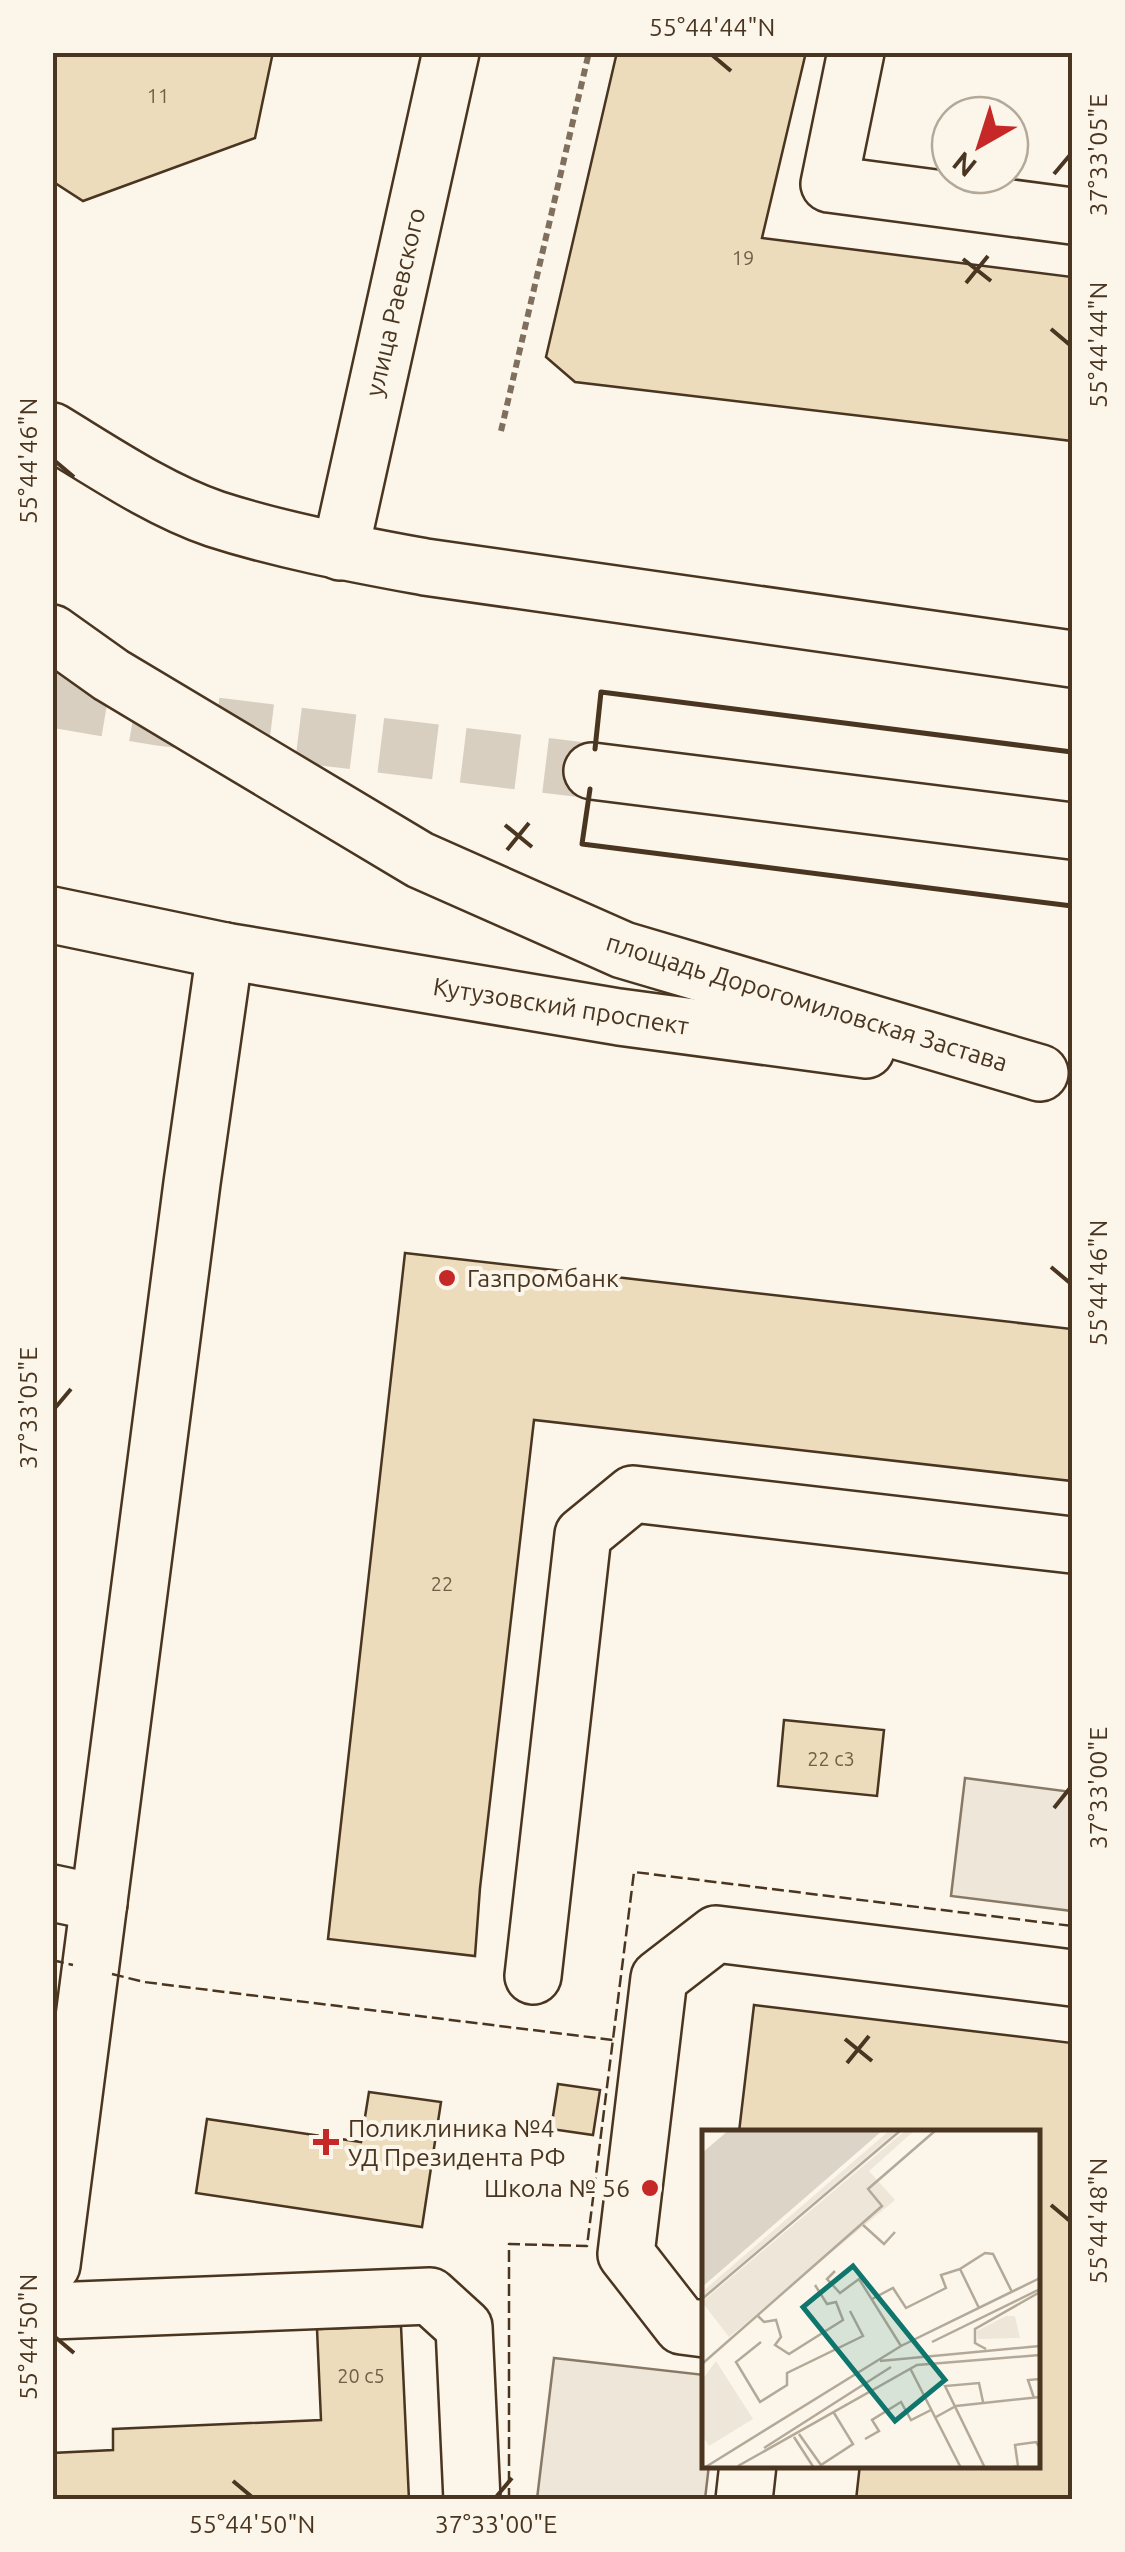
<svg xmlns="http://www.w3.org/2000/svg" width="1125" height="2552" viewBox="0 0 1125 2552" font-family="Ubuntu,sans-serif">
  <style>
    .green { fill: #ede6d9; stroke: #887966; stroke-width: 2.5 }
    .building { fill: #ecdcbc; stroke: #4a3520; stroke-width: 2.5 }
    .lines { fill: none; stroke-linecap: round; stroke-linejoin: round }
    .major-tunnel { stroke: #d8cfc1; stroke-width: 55; stroke-dasharray: 55 28; stroke-linecap: butt }
    .minor-casing { stroke: #4a3520; stroke-width: 60 }
    .major-casing { stroke: #4a3520; stroke-width: 60 }
    .path { stroke: #7f6f5c; stroke-width: 6; stroke-dasharray: 8 5; stroke-linecap: butt }
    .minor { stroke: #fbf6e9; stroke-width: 55 }
    .major { stroke: #fbf6e9; stroke-width: 55 }
    .fence { stroke: #4a3520; stroke-width: 2.5; stroke-dasharray: 12 5; stroke-linecap: butt }
    .wall { stroke: #4a3520; stroke-width: 5 }
    .ticks { fill: none; stroke: #4a3520; stroke-width: 4 }
    .poi-dot { fill: #c62828; stroke: #fbf6e9; stroke-width: 4 }
    .labels { text-anchor: middle; dominant-baseline: central; stroke-width: 8; stroke-linejoin: round; paint-order: stroke }
    .number-label { font-size: 20px; fill: #725f47 }
    .street-label { font-size: 25px; fill: #4a3520; stroke: #fbf6e9 }
    .poi-label { font-size: 25px; fill: #4a3520; stroke: #fbf6e9; text-anchor: start }
    .inset-road { fill: none; stroke: #b4a999; stroke-width: 2.5 }
    .view { fill: #0f766e; fill-opacity: 0.15; stroke: #0f766e; stroke-width: 5 }
    .inset-edge { fill: none; stroke: #4a3520; stroke-width: 5 }
    .neatline { fill: none; stroke: #4a3520; stroke-width: 4 }
    .ticks-label { font-size: 25px; text-anchor: middle; fill: #4a3520 }
  </style>
  <rect width="100%" height="100%" fill="#fbf6e9"/>
  <g class="green">
    <path d="M965,1778L1072,1792V1911L951,1896Z"/>
    <path d="M554,2358L705,2375V2464L709,2465L705,2499H537Z"/>
  </g>
  <g class="building">
    <path d="M52,52H273L255,138L83,201L52,181Z"/>
    <path d="M617,52H806L762,238L1072,277V441L575,382L546,357Z"/>
    <path d="M405,1253L1072,1329V1481L534,1420L480,1888L475,1956L328,1939Z"/>
    <path d="M784,1720L884,1730L877,1796L778,1786Z"/>
    <path d="M754,2005L1072,2043V2500H856L860,2464H1038V2132H739Z"/>
    <path d="M558,2084L600,2090L593,2135L551,2129Z"/>
    <path d="M369,2092L441,2102L422,2227L196,2193L207,2119L361,2142Z"/>
    <path d="M401,2326L409,2500H52V2453L113,2450V2429L321,2420L317,2329Z"/>
  </g>
  <g class="lines">
    <path class="major-tunnel" d="M52,700L158,718L592,771"/>
    <defs>
      <g id="minor">
        <path d="M856,52L829,184L1072,216"/>
        <path d="M340,552L451,52"/>
        <path d="M52,1893L99,1903"/>
        <path d="M533,1976L583,1535L633,1494L1072,1545"/>
        <path d="M52,2265L192,1183L225,951"/>
        <path d="M52,2311L430,2296L464,2327L472,2500"/>
        <path d="M705,2329L682,2326L626,2254L659,1978L716,1934L1072,1978"/>
        <path d="M744,2500L748,2464"/>
      </g>
      <g id="major">
        <path d="M52,431C103,462 159,500 215,519C283,541 355,554 425,567L1072,659"/>
        <path d="M52,633L111,675L420,860L623,950L1040,1073"/>
        <path d="M592,771L1072,831"/>
        <path d="M52,915L225,951L619,1017L866,1050"/>
      </g>
    </defs>
    <use href="#minor" class="minor-casing"/>
    <use href="#major" class="major-casing"/>
    <path class="path" d="M501,431L589,52"/>
    <use href="#minor" class="minor"/>
    <use href="#major" class="major"/>
    <g class="fence">
      <path d="M52,1960L73,1965"/>
      <path d="M112,1974L144,1982L613,2040"/>
      <path d="M509,2500V2244L587,2246L634,1872L1072,1926"/>
    </g>
    <g class="wall">
      <path d="M595,749L601,692L1072,752"/>
      <path d="M590,789L582,844L1072,906"/>
    </g>
  </g>
  <path class="ticks" d="M712,55L731,71M1054,174L1070,155M963,259L991,281M966,283L988,256M1051,329L1070,345M55,461L74,477M505,825L532,847M507,850L529,823M1051,1267L1070,1283M55,1408L71,1389M1054,1808L1070,1788M845,2039L872,2061M847,2063L869,2036M1051,2205L1070,2221M55,2337L74,2353M233,2481L252,2497M496,2497L512,2478"/>
  <g class="poi-dot">
    <circle cx="447" cy="1278" r="10"/>
    <path d="M321 2127h10v10h10v10h-10v10h-10v-10h-10v-10h10z"/>
    <circle cx="650" cy="2188" r="10"/>
  </g>
  <g class="labels">
    <g class="number-label">
      <text x="158" y="95">11</text>
      <text x="743" y="257">19</text>
      <text x="442" y="1583">22</text>
      <text x="831" y="1758">22 с3</text>
      <text x="361" y="2375">20 c5</text>
    </g>
    <g class="street-label">
      <text transform="translate(395 302) rotate(-77)">улица Раевского</text>
      <text transform="translate(807 1002) rotate(17)">площадь Дорогомиловская Застава</text>
      <text transform="translate(561 1006) rotate(9)">Кутузовский проспект</text>
    </g>
    <g class="poi-label">
      <text x="467" y="1278">Газпромбанк</text>
      <text x="348" y="2128">Поликлиника №4<tspan x="348" dy="29">УД Президента РФ</tspan></text>
      <text x="630" y="2188" text-anchor="end">Школа № 56</text>
    </g>
  </g>
  <g transform="translate(702 2130)">
    <rect width="338" height="338" fill="#fbf6e9"/>
    <path d="M188,0H196L0,167V162ZM204,0H213L167,41L193,70L27,207L0,172ZM304,186H313L318,208L276,209L275,201ZM14,231L51,289L7,316L0,305V250Z" fill="#ede6d9"/>
    <path d="M27,0H181L0,157V23Z" fill="#dcd4c6"/>
    <path class="inset-road" d="M161,95L182,114L193,102M133,141L125,149L138,163L157,149L199,216M0,169L199,0M170,169L191,158L204,178L244,158L239,145L258,139M277,178L258,139L283,123L291,124L310,162M56,186L62,192L74,190L79,207L73,215L87,224L141,190L134,172L125,174L113,155M59,212L34,232L58,272L85,255V243L161,206L148,181M230,212L338,159M284,219L273,213V199L338,162M178,231L338,216M0,234L180,76L166,59L234,0M208,238L259,338M332,268L326,250L338,249M281,272L277,253L243,256L283,338M234,287L254,276L338,267M97,304L119,335L151,314L132,283M92,307L112,338M163,309L177,301L170,290L199,272L209,290L229,280M62,318L189,237M36,336L215,235L338,225M2,338L199,216L338,148M307,338L316,336L313,315L334,312L338,318"/>
    <path class="view" d="M151,136L243,250L193,291L101,177Z"/>
    <rect width="338" height="338" class="inset-edge"/>
  </g>
  <rect width="1125" height="2552" fill="none" stroke="#fbf6e9" stroke-width="110"/>
  <g transform="translate(980 145) rotate(219)"><circle r="48" fill="#fbf6e9" stroke="#b4a999" stroke-width="2.5"/>
  <path d="M0-8L18 38L0 25L-18 38Z" fill="#c62828"/>
  <text y="-15" font-size="28" font-weight="bold" text-anchor="middle" fill="#4a3520">N</text>
  </g>
  <rect x="55" y="55" width="1015" height="2442" class="neatline"/>
  <g class="ticks-label">
    <text x="712" y="36">55°44'44"N</text>
    <text transform="translate(1098 155) rotate(-90)" y="9">37°33'05"E</text>
    <text transform="translate(1098 345) rotate(-90)" y="9">55°44'44"N</text>
    <text transform="translate(28 461) rotate(-90)" y="9">55°44'46"N</text>
    <text transform="translate(1098 1283) rotate(-90)" y="9">55°44'46"N</text>
    <text transform="translate(28 1408) rotate(-90)" y="9">37°33'05"E</text>
    <text transform="translate(1098 1788) rotate(-90)" y="9">37°33'00"E</text>
    <text transform="translate(1098 2221) rotate(-90)" y="9">55°44'48"N</text>
    <text transform="translate(28 2337) rotate(-90)" y="9">55°44'50"N</text>
    <text x="252" y="2533">55°44'50"N</text>
    <text x="496" y="2533">37°33'00"E</text>
  </g>
</svg>
